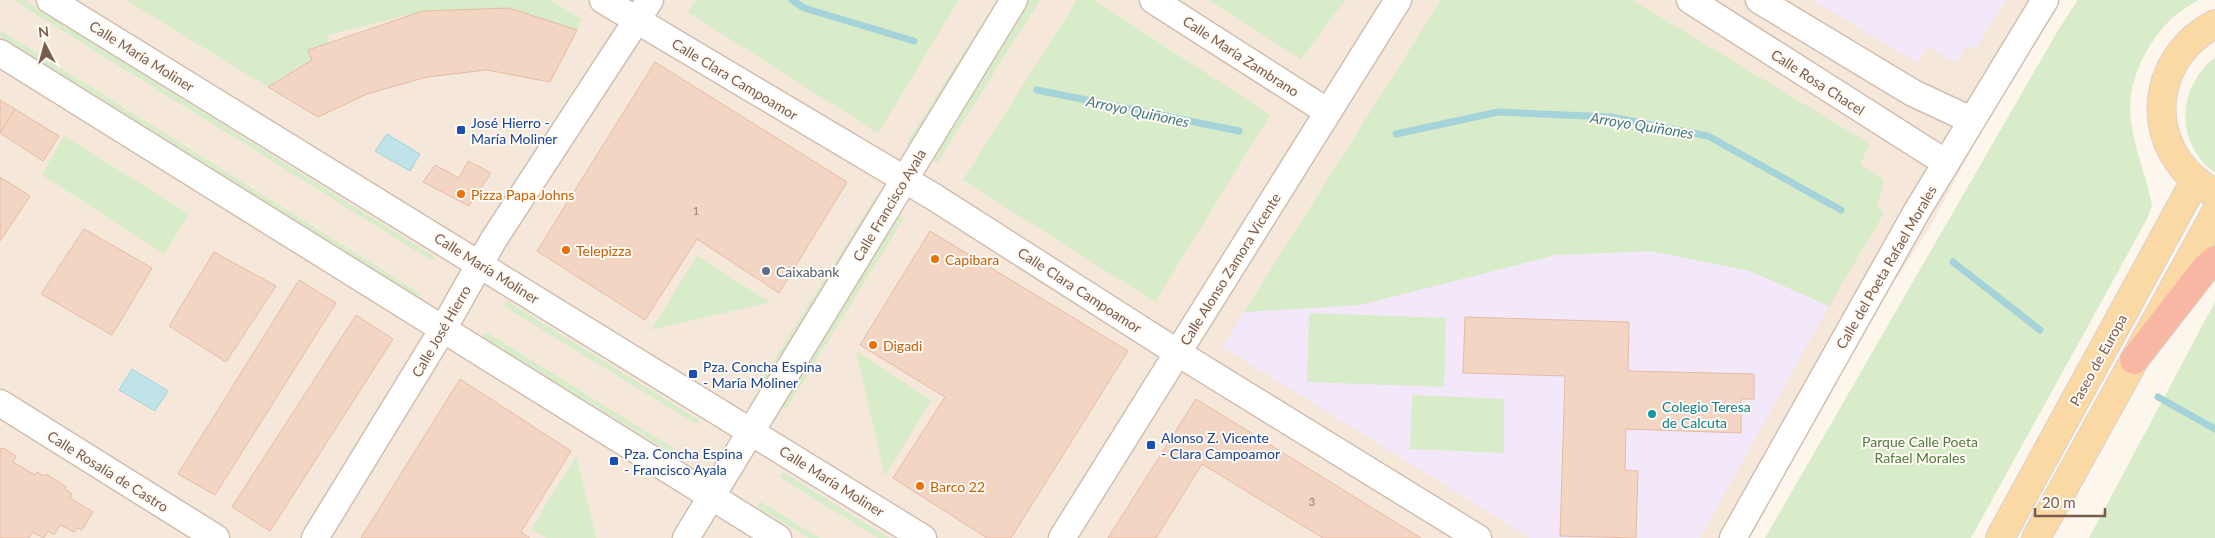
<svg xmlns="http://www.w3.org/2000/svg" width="2215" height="538" viewBox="0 0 2215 538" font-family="Lato,sans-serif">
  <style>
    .residential { fill: #f5e8da }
    .education { fill: #f3e8fa }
    .green { fill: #d8ecc9 }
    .water { fill: #bfe3e8; stroke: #a5d3da }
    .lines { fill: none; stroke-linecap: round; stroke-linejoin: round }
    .stream { stroke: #a5d3da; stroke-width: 7 }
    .building { fill: #f3d5c3; stroke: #e6bba3 }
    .minor-casing { stroke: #d1beb0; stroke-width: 29 }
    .major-casing { stroke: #dad1cd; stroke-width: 30 }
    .highway-casing { stroke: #dad1cd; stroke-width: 30 }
    .minor { stroke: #fff; stroke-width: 26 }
    .major { stroke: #fbd9a5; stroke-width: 28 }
    .highway { stroke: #f7b7a3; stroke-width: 28 }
    .transit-dot { fill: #1a4fb4; stroke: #fffaf3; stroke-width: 2 }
    .food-dot { fill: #e8710a; stroke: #fffaf3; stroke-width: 2 }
    .service-dot { fill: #5c6f8a; stroke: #fffaf3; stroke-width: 2 }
    .culture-dot { fill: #0f9aa8; stroke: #fffaf3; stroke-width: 2 }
    .labels { text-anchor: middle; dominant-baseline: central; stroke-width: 4; stroke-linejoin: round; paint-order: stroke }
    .number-label { font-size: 11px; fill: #987a6a }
    .street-label { font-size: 14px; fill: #7a5c4d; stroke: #fffaf3 }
    .transit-label { font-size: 14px; fill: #164399; stroke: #fffaf3; text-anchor: start }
    .food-label { font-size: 14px; fill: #c56008; stroke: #fffaf3; text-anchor: start }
    .service-label { font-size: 14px; fill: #4e5e75; stroke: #fffaf3; text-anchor: start }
    .culture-label { font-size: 14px; fill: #0d838f; stroke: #fffaf3; text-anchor: start }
    .park-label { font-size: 14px; fill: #537a41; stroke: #fffaf3 }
    .water-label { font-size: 15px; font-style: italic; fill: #437c86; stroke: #fffaf3 }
  </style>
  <rect width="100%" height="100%" fill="#fdf6ec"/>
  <path class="residential" d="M0,0H2052L1931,225L1730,538H0Z"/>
  <g class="education">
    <path d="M1813,0H2006L1975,50L1966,47L1955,63L1928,46L1917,63Z"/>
    <path d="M1651,251L1750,271L1829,306L1700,538H1530L1223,347L1244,312L1360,305L1556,255Z"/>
  </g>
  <g class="green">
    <path d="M13,0H24L435,257L432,261Z"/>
    <path d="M126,0H550L581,19L577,30L509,8L423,11L328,35L329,43L308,50L312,60L268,87Z"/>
    <path d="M696,0H959L878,133L688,12Z"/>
    <path d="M997,0H1040L937,163L906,144Z"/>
    <path d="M1077,0H1094L1270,115L1155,302L963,180Z"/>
    <path d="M1208,0H1345L1301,59Z"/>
    <path d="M1441,0H1632L1870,144L1860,164L1884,180L1877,206L1884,213L1829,306L1750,271L1651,251L1556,255L1360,305L1244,312Z"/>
    <path d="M2078,0H2198C2189,6 2178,12 2170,20C2145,46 2126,84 2131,120C2134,149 2147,177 2152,206L2147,219L1971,538H1765L2060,27Z"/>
    <path d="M0,30L421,294L419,298L0,37Z"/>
    <path d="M2215,57V173C2174,142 2177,88 2215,57Z"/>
    <path d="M64,136L189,214L164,254L42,175Z"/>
    <path d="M874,199L904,218L786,409L756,389Z"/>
    <path d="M697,256L770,302L651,330Z"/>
    <path d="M507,301L699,420L696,424L503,306Z"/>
    <path d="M2215,302V538H2089Z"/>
    <path d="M1309,313L1446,318L1444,387L1307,382Z"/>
    <path d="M486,332L678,451L675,455L482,337Z"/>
    <path d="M856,351L931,400L885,476Z"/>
    <path d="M1412,395L1504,399V453L1410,449Z"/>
    <path d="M576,456L596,538H547L531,529Z"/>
    <path d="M783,472L889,538H878L779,477Z"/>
    <path d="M761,502L820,538H809L757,507Z"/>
  </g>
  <g class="water">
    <path d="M387,134L420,154L410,171L375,151Z"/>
    <path d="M132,369L168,391L155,411L119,390Z"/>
  </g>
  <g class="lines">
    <g class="stream">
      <path d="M792,0L804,8L914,41"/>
      <path d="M1037,90L1239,131"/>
      <path d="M1396,134L1498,112L1611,117L1708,136L1841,210"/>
      <path d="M1953,262L2040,330"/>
      <path d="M2158,397L2215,429"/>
    </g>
  </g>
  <g class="building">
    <path d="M509,8L577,30L550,82L487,70L427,77L367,94L318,117L268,87L312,60L308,50L423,11Z"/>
    <path d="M655,62L847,182L779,293L697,239L645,320L537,251Z"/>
    <path d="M0,100L15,109L0,133Z"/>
    <path d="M15,109L59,136L43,161L0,133Z"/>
    <path d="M468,161L491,173L469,206L423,182L435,165L459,178Z"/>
    <path d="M0,177L30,196L0,241Z"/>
    <path d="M84,229L152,268L112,335L41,294Z"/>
    <path d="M930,231L1128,351L1011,538H987L893,478L945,397L860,345Z"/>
    <path d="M214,252L276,286L226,362L169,326Z"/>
    <path d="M299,280L336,303L215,495L178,474Z"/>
    <path d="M356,315L393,339L270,531L232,507Z"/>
    <path d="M1465,317L1629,322L1628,371L1754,374V399H1741V433L1626,429L1625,470L1638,471L1636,538L1560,536L1565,376L1463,373Z"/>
    <path d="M460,379L571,451L521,532L530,538H361Z"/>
    <path d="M1196,399L1421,538H1323L1202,464L1156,538H1108Z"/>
    <path d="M3,448L16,456L13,462L35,475L37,472L44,476L46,474L66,487L65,489L72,494L70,498L93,512L82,530L77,528L74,532L60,525L54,535L48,531L44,538L33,532L29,538H0V449Z"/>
  </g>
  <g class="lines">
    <defs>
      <g id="minor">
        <path d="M50,0L923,538"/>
        <path d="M603,0L934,197L1178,353L1478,538"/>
        <path d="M1153,0L1328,112"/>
        <path d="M1690,0L1946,163"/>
        <path d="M1759,0L1913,93L1971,120"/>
        <path d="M0,53L778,538"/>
        <path d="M0,403L216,538"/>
        <path d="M315,538L443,329L494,239L650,0"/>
        <path d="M686,538L1014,0"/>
        <path d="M1062,538L1398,0"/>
        <path d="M1733,538L1917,211L2045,0"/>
      </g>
      <g id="major">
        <path d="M2215,24C2160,52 2143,122 2185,170C2194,179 2203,188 2215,193"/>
        <path d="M2000,538L2195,181"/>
        <path d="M2036,538L2215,214"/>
      </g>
      <path id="highway" d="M2134,360L2205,269L2215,260"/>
    </defs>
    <use href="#minor" class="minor-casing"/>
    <use href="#major" class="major-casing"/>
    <use href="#highway" class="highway-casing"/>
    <use href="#minor" class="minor"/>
    <use href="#major" class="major"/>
    <use href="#highway" class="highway"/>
  </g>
  <g class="transit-dot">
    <rect x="456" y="125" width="10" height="10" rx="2.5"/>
    <rect x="688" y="369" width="10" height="10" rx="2.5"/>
    <rect x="1146" y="440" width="10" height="10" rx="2.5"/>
    <rect x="609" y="456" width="10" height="10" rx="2.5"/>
  </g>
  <g class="food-dot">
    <circle cx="461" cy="194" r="5"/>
    <circle cx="566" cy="250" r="5"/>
    <circle cx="935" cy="259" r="5"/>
    <circle cx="873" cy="345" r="5"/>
    <circle cx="920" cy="486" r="5"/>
  </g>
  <circle class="service-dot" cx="766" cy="271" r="5"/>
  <circle class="culture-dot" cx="1652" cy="414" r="5"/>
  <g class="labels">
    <g class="number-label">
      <text x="696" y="210">1</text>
      <text x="1312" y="501">3</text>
    </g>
    <g class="street-label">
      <text transform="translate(142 56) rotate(32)">Calle María Moliner</text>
      <text transform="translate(1241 56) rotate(33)">Calle María Zambrano</text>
      <text transform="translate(735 79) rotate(31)">Calle Clara Campoamor</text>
      <text transform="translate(1818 82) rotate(33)">Calle Rosa Chacel</text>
      <text transform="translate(889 205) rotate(-59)">Calle Francisco Ayala</text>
      <text transform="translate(1886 267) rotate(-60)">Calle del Poeta Rafael Morales</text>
      <text transform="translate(487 268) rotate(32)">Calle María Moliner</text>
      <text transform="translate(1230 269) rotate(-58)">Calle Alonso Zamora Vicente</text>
      <text transform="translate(1080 290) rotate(33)">Calle Clara Campoamor</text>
      <text transform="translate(441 331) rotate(-60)">Calle José Hierro</text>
      <text transform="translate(2098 360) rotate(-61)">Paseo de Europa</text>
      <text transform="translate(108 471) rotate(32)">Calle Rosalía de Castro</text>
      <text transform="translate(832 481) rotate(32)">Calle María Moliner</text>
    </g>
    <g class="transit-label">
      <text x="471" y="122">José Hierro -<tspan x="471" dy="16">María Moliner</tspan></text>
      <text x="703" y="366">Pza. Concha Espina<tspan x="703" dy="16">- María Moliner</tspan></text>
      <text x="1161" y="437">Alonso Z. Vicente<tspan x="1161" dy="16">- Clara Campoamor</tspan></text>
      <text x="624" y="453">Pza. Concha Espina<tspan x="624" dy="16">- Francisco Ayala</tspan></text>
    </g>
    <g class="food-label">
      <text x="471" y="194">Pizza Papa Johns</text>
      <text x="576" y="250">Telepizza</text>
      <text x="945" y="259">Capibara</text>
      <text x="883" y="345">Digadi</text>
      <text x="930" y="486">Barco 22</text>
    </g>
    <g class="service-label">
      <text x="776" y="271">Caixabank</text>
    </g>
    <g class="culture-label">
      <text x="1662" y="406">Colegio Teresa<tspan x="1662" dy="16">de Calcuta</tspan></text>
    </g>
    <g class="park-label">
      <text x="1920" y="441">Parque Calle Poeta<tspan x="1920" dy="16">Rafael Morales</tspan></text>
    </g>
    <g class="water-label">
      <text transform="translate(1138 111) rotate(12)">Arroyo Quiñones</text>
      <text transform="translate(1642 125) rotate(9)">Arroyo Quiñones</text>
    </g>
  </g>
  <g transform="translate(45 45) rotate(354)" stroke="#fffaf3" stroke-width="4" paint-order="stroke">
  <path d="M0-4L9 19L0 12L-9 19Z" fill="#7a5c4d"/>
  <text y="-8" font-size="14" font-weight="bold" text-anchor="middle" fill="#7a5c4d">N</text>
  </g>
  <path d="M2035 508v8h70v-8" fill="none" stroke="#7a5c4d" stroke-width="2.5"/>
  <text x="2042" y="508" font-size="15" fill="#7a5c4d" stroke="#fffaf3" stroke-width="4" paint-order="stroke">20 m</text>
</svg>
